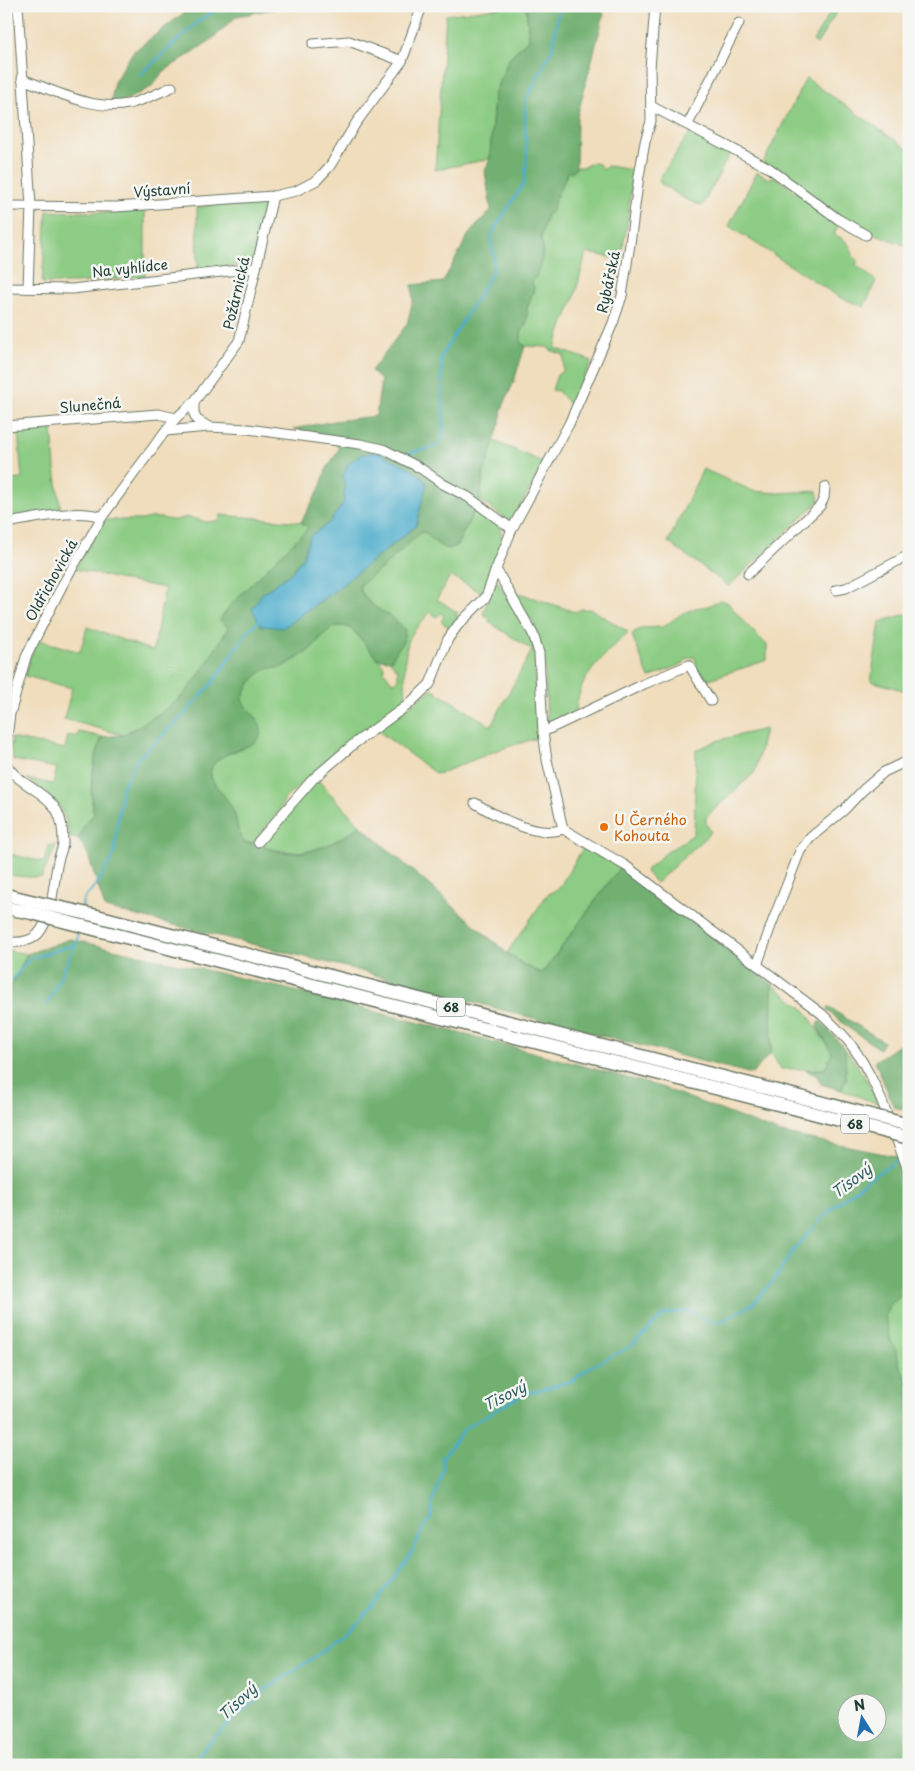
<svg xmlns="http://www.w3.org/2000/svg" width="915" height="1771" viewBox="0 0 915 1771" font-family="'Playpen Sans',sans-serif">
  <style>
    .green { fill: #8dcc84; stroke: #56845c }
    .forest { fill: #72b072; stroke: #487653; fill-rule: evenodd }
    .water { fill: #4dadcc; stroke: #367580 }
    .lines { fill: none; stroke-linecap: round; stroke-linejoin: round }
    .stream { stroke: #4dadcc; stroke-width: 2.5 }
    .minor-casing { stroke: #687564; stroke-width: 11 }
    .highway-casing { stroke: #687564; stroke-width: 15 }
    .minor { stroke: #fff; stroke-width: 9 }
    .highway { stroke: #fff; stroke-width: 12 }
    .highway-bridge-casing { stroke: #687564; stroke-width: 15; stroke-linecap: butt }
    .highway-bridge { stroke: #fff; stroke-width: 12 }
    .food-dot { fill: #e8710a; stroke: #f6f6f2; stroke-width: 2 }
    .labels { text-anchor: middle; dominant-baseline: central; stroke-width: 5; stroke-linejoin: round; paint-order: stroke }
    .shield { fill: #f6f6f2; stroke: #60746d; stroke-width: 1 }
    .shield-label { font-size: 12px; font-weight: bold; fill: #1f3d34 }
    .street-label { font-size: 14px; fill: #1f3d34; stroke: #f6f6f2 }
    .food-label { font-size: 14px; fill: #c56008; stroke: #f6f6f2; text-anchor: start }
    .water-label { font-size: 15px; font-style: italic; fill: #2d5f62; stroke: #f6f6f2 }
  </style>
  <rect width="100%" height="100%" fill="#f6f6f2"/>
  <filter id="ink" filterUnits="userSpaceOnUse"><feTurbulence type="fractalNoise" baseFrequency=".02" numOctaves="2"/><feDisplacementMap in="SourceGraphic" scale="10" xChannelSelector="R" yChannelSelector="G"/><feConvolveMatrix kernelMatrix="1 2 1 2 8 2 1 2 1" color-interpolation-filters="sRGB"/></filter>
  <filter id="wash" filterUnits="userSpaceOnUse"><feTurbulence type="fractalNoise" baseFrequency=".0096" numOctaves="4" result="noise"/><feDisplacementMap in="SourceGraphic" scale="20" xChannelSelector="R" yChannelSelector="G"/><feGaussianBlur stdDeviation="1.12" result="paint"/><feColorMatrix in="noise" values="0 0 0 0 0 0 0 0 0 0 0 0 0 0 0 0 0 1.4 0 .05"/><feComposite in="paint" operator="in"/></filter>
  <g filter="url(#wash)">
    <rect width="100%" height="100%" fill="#f0ddbc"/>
    <g class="green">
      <path d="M511,6H526L529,39L510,57L494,94L490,159L435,170L446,15Z"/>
      <path d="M834,6H840L817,44L813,41Z"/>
      <path d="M806,78L909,150V236L907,246L855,226L763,163Z"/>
      <path d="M691,131L732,150L702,206L685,199L661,184L659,179Z"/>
      <path d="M593,163L599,164L603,170L607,166L635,170L630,197L627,225L622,251L624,254L622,259L586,253L574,299L565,319L555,348L592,361L576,393V399L573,404H569L558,391L552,390L557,375L563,371L564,355L550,350L548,347L525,346L520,341L521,333L526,325L527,309L534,288L532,282L540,266L543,248L541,240L542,232L547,214L551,212L559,188L568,172L574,170L577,167H583Z"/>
      <path d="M757,172L769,179L773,176L840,222L834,234C845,240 851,243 853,256L858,260L856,265L876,281L864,307L839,297L729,226Z"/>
      <path d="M262,201L266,202L268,206L253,261L249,264L198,270L197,207Z"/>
      <path d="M140,210L145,212V276L77,283H42L47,211L113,213Z"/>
      <path d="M52,427L55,468L61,512L6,518V480L22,479L18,431H20V429Z"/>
      <path d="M494,441L545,463L511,522L480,501L484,472Z"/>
      <path d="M703,469L753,491L778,493L817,491L819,501L729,586L668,542Z"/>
      <path d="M478,511C491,511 503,528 502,540L483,593L450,576L437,599L458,613L456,617L458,618L449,628L441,621L444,617L441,613L437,617L430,612C424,620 415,628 410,637C403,652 405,680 406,697L388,713L339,748L291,793L285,799L279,811L253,843L243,842C236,831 237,817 231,806C226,797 213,785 211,776C206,758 229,755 239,749C244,745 253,726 258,719L245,708L242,700C245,688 254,676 265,670C270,667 275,669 281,667C286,666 299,657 304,654C320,645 326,617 352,629L384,666V671L392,682L398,680V670L390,661L403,641L381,612L369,602L358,587L359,586L386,565L421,532H425L438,545H457L473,513Z"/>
      <path d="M221,515L301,522L309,528L261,576L228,625L229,627C214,651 200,677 181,697C168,711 140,725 123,735L64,719L72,688L25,676L30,658L39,640L80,652L87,627L153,651L165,588L127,581L75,569L102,523L106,520H143C151,516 163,518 171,520C176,521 179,519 183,518C191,516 200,521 207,522C211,522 216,521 220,520Z"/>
      <path d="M495,581L498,582L531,640L534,651L537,738L498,750L441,773L436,774L377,730L432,689L491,726L532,650L489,622L490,618L483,614Z"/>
      <path d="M513,591L575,612L582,609H591L627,631V634C612,647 587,671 581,689C578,696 577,705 575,713L551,724L547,723C545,690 548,654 534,624C528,613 520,602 513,591Z"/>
      <path d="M720,600L727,602L744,622L767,645V660L703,681L697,670L695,658L693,657L686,659L684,663L649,678L632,635L634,632L643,628L663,627L683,613L696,608L708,606Z"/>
      <path d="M909,613V692L871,681L880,622Z"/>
      <path d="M765,729L755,772L706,817V824L711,832L656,883L646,872L647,869L667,852L694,834L696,750L719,740Z"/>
      <path d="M79,732L102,737C93,763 88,787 94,814L86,823L78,839L70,838L66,821L61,809L56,802L27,779L53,784L57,768L13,760L10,746L12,743L11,738L65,749L68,735L77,737Z"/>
      <path d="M316,778L360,825C328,850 303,858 264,847L263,841Z"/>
      <path d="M49,845H56L42,877H28L6,875V853L44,862Z"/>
      <path d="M583,848L620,867L544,971L541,973L524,965L507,953L547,895L559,888Z"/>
      <path d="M6,950L27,954L6,998Z"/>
      <path d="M772,984L806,1011L832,1053L825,1069H781L771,1053Z"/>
      <path d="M845,1049L862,1072L879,1104L841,1090L846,1079Z"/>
      <path d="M909,1276V1386L899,1364L897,1353L891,1341L885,1319L886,1312L889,1306L905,1292Z"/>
    </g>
    <g class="forest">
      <path d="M193,6H274V9L237,16L211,40L163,72L151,87L126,100L111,102L114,82L133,52Z"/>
      <path d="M526,6H598L604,14L577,117L576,167L573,172H568C562,186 555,198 551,212L547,215C546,221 543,227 541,234C540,240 543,244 543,249C543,258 538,277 532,282L534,288L527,309V321L521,333V343L525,346L514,381L502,409L500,423L484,472L478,511L473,513L457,545C444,555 434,541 425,532H421L386,565L359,586C365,609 394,612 405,631L403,641L391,660L378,659L352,629C329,618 322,640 308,651C305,653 283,667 281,667C275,669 270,667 265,670C254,676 245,688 242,700C247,712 262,718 261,732C259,750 227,747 215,763C211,767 210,772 211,777C215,788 226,796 231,806C238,818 235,829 244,842C248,844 251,843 255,844C264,846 272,850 281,852C310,856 338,843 360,825L507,953L524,965L540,973L544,971L620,867L693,921L772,984L771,1053L752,1074L517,1014L350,968L105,908L87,852L78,839L86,823L94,814C88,787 93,763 102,737L123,735L145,723L180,699L194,682L229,628L220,620L231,604L308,528L301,522L320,488L326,470L339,449L333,438L293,429L334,421L376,416L381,380L371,371L407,324L413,300L412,285L443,282L469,234L491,210L485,171L490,159L494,94L510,57L529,39ZM399,462L423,477L416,526L333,592L283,628L262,594L291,573L303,557L310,536L329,523L343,504L345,489L343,476Z"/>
      <path d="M70,939L283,988L502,1044L661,1087L780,1133L909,1159V1276L905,1292L889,1306L886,1312L885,1319L891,1341L897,1353L899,1364L909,1386V1765H6V998L27,954ZM848,1704H878V1734H848Z"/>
      <path d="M828,1007L884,1042L880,1049L850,1029L827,1010Z"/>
      <path d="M820,1021L845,1049L846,1079L841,1090L821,1084L817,1076L806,1070L825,1069L832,1053L817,1026Z"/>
      <path d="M909,1038V1111L894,1107L875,1061Z"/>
    </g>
    <path class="water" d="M377,452C394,460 417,468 427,484L416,526L333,592L283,628L261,626L252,609L262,594L291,573L303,557L310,536L329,523L343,504L345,489L343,476L348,464L362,454Z"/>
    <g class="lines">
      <g class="stream">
        <path d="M139,76L200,20L224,6"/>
        <path d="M405,456L416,451L435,447L444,436L441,357L492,273L494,257L491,241L495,228L524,183L527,156L525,127L526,100L553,47L559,6"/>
        <path d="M82,908L83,900L99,881L114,855L122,787L138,758L180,719L212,684L248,631L260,620"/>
        <path d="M12,980L29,959L76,944L79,928"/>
        <path d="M47,1005L76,944"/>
        <path d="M192,1765L204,1747L265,1690L319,1654L355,1625L374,1605L412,1552L424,1526L431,1518L433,1501L443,1469L442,1458L465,1428L524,1394L572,1381L590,1367L630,1347L665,1314L688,1311L710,1322L722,1321L753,1304L775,1279L794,1249L829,1211L866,1181L901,1158"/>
      </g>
    </g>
  </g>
  <g filter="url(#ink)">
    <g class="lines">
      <defs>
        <g id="minor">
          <path d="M18,6L31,206L28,288"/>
          <path d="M655,6L650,68L651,121L645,142L639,176L630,244L622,296L613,323L569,424L512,529L496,569L533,634L539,653L543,732L547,760L563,829L626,866L822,1014C831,1023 841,1032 849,1042C879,1081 891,1128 909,1172"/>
          <path d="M313,44L349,41L402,61"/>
          <path d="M22,79C55,91 93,111 128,104C143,101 158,93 172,87"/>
          <path d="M651,106L769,168L838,219L866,235"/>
          <path d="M688,124L739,23"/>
          <path d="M6,206L116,207L273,196L296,191L317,180L330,166L356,123L402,61L422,6"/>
          <path d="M6,288L72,289L256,268"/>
          <path d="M194,402V414L197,420L209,427L248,429L360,444L383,449L420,468L443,484L468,497L512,529"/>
          <path d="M6,426L158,414L176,418"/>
          <path d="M166,431L208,427"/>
          <path d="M6,523C34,519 76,508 102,517"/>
          <path d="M748,574L820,506L824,498L825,487"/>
          <path d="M836,590L846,588L909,555"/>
          <path d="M543,732L644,684L689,665L711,701"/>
          <path d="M6,745L10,714L26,657L63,584L102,517L166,430L176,418L194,402L239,341L273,196"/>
          <path d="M6,764C18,785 47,791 58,813C62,821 63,833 63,843C63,849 59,855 58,861C53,883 53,917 38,934C30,943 17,943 6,942"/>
          <path d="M475,803C498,817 536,839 563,829"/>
          <path d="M258,842L313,779L355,743L408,705L430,684L448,639L458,625L486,597L496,569"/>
          <path d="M757,965L772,923L800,851L811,837L844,810L863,790L884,772L909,760"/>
        </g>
        <g id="highway">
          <path d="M6,895L35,902"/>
          <path d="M6,908L32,913"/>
          <path d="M97,916L804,1098"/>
          <path d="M94,929L801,1110"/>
        </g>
      </defs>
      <use href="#minor" class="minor-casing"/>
      <use href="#highway" class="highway-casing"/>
      <use href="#minor" class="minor"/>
      <use href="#highway" class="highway"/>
      <defs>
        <g id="highway-bridge">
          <path d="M35,902L97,916"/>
          <path d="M32,913L94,929"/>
          <path d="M804,1098L909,1125"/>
          <path d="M801,1110L909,1138"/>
        </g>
      </defs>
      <use href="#highway-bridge" class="highway-bridge-casing"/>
      <use href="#highway-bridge" class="highway-bridge"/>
    </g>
  </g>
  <circle class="food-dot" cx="604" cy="827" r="5"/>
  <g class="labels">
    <g class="shield">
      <rect x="437" y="997.5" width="28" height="19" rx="4"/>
      <rect x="841" y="1114.5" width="28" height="19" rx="4"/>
    </g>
    <g class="shield-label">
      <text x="451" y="1007">68</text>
      <text x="855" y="1124">68</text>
    </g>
    <g class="street-label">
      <text transform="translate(162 190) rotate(-4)">Výstavní</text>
      <text transform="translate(130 268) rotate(-6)">Na vyhlídce</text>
      <text transform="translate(608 282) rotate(-78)">Rybářská</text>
      <text transform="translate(236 293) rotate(-77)">Požárnická</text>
      <text transform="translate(90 405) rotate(-5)">Slunečná</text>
      <text transform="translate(51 580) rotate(-61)">Oldřichovická</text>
    </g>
    <g class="food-label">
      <text x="614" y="819">U Černého<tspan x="614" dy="16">Kohouta</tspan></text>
    </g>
    <g class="water-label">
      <text transform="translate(851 1180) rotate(-37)">Tisový</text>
      <text transform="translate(504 1395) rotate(-27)">Tisový</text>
      <text transform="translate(237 1701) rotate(-43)">Tisový</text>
    </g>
  </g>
  <rect width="915" height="1771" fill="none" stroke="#f6f6f2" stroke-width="25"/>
  <g transform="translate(862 1718) rotate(349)"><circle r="24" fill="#f6f6f2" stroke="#a0aca6"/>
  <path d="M0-4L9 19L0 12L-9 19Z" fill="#1f6fb2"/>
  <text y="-8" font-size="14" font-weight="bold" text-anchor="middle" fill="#1f3d34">N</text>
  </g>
</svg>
